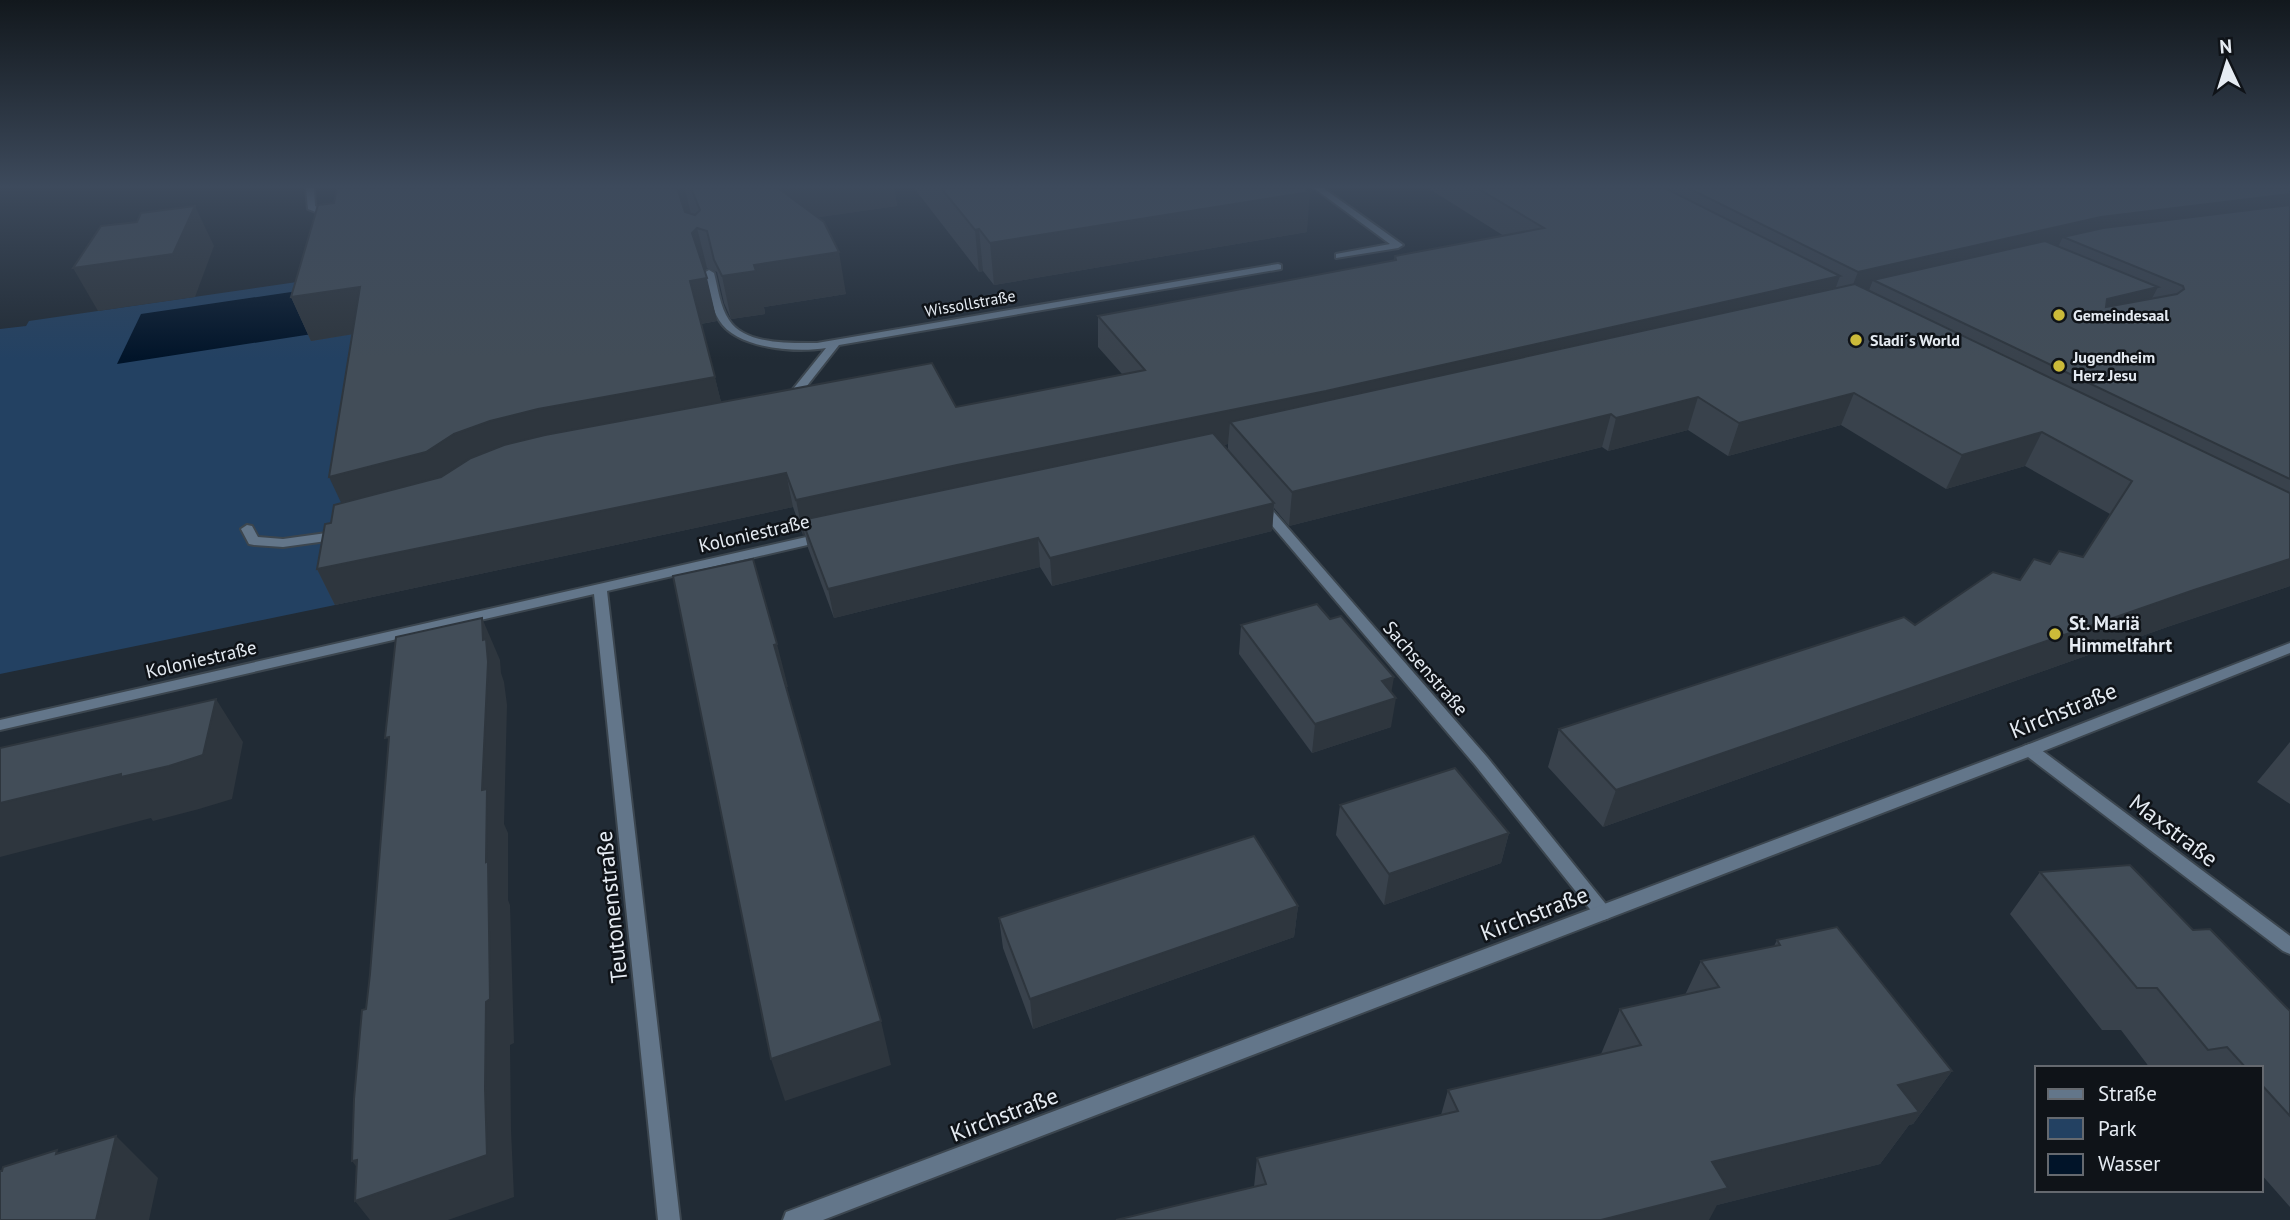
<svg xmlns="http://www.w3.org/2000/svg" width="2290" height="1220" viewBox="0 0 2290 1220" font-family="'PT Sans',sans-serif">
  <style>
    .green { fill: #234162 }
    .water { fill: #011429 }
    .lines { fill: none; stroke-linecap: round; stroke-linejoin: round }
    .service-casing { stroke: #3c464f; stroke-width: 4 }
    .minor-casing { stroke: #3c464f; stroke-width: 4 }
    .tertiary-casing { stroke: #3c464f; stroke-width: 4 }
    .service { fill: #63768a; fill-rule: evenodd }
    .minor { fill: #63768a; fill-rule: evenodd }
    .tertiary { fill: #63768a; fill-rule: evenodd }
    .wall { fill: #39424c; fill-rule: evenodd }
    .shaded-wall { fill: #2e363e }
    .building { fill: #424d58; stroke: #2e363e; stroke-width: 2 }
    .poi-dot { fill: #cbba39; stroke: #0f1318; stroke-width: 2.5 }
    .labels { text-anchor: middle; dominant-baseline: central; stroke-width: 5; stroke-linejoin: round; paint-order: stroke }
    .far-street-label { font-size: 16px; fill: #e5ebf2; stroke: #0f1318 }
    .far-poi-label { font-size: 16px; font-weight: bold; fill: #e5ebf2; stroke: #0f1318; text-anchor: start }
    .street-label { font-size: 19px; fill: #e5ebf2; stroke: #0f1318 }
    .poi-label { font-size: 19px; font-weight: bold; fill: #e5ebf2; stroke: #0f1318; text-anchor: start }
    .near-street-label { font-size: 23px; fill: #e5ebf2; stroke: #0f1318 }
  </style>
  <rect width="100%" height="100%" fill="#212b35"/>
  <path class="green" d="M386,269L335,605L0,674V329L26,326L29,321Z"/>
  <path class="water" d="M359,282L351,328L117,364L141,314Z"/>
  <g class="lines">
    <defs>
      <g id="service">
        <path d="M306,188H314L315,206L337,214V218H331L308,209Z"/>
        <path d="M1314,188H1323L1403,245L1398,248L1336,258V254L1390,244Z"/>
        <path d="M1278,264L1281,265V269L839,345L795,401L791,402L785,399L826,348C797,353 736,349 719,320C710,306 709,288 704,273L709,270L714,273C718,288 720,307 729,320C745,345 791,343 817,343Z"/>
        <path d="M247,525L252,526L258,537L283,539L341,531L347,535L341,539L283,547L254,545L249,544L241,529Z"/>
      </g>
      <g id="minor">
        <path d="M1262,502L1266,503L1487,757L1609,908L1612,913L1609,918L1603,920L1597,918L1475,765L1258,509L1256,506Z"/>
        <path d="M824,533L829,534L831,537L829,540L607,591L680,1220H658L594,594L0,730V720Z"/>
        <path d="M2030,744L2036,746L2290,936V954L2283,951L2024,754L2022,750L2024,746Z"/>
      </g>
      <path id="tertiary" d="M2290,643V653L2036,754L823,1220H783L786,1212L794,1209L2024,746Z"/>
    </defs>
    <use href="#service" class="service-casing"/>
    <use href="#minor" class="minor-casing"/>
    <use href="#tertiary" class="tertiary-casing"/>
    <use href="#service" class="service"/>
    <use href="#minor" class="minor"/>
    <use href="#tertiary" class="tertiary"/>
  </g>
  <g class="wall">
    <path d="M337,188H894L897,206L818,217L846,294L764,307L765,314L731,319L724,303L717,272L707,268L704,271L717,321L701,324L721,402L956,407L1122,374L1098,347V316L1394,260L1395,256L1504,236L1428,188H2290V586L2170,626L1603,827L1548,767L1559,729L1915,625L2020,580L2050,564L2083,557L2110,514L2025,466L1946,489L1841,425L1728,456L1688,430L1608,451L1602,447L1289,526L1274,508L1272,531L1052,586L1040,567L834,618L808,548L805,535H803L793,507L335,605L317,569L331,523L341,503L353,334L311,341L291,297L334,203ZM1228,444V450L1224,445Z"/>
    <path d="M914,188H1304L1307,232L994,285L983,271L979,272Z"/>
    <path d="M1241,625L1391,693V727L1312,753L1239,654Z"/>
    <path d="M2290,742V804L2257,782Z"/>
    <path d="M1340,805L1509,833L1501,863L1384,905L1336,835Z"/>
    <path d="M2040,872L2193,930L2290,1011V1207L2260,1173V1068H2150L2121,1030H2102L2010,914Z"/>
    <path d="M1298,906L1294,937L1033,1029L1003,948L999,918Z"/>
    <path d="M1777,940L1952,1071L1913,1124L1909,1125L1880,1164L1717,1205L1254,1187L1257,1158L1441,1115L1448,1090L1601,1054L1620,1009L1685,995L1701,961L1774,946Z"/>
  </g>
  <g class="shaded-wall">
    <path d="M677,188H685L692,219L686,226Z"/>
    <path d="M773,188H894L897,206L780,223Z"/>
    <path d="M1310,192L1307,232L994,285L990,243Z"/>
    <path d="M2290,194V206L2063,237L2055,253L1873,280L1866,298L1846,302L1858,272L2101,217Z"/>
    <path d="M195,206L214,246L195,297L98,311L73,268Z"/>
    <path d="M697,228L707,268L701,274L692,233Z"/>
    <path d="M979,229L983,271L979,272L975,230Z"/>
    <path d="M839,252L846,294L764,307L765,314L731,319L722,276L754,265Z"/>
    <path d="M1840,276L1829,306L1230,422L1228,444L960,499L802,520L805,535H803L796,500Z"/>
    <path d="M707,278L717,321L700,324L690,281Z"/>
    <path d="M360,287L378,330L311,341L291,297Z"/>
    <path d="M2158,287L2142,317L2091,329L2107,299Z"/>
    <path d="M715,377L726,423L352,526L329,477L490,421L538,409Z"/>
    <path d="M1854,393L1841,425L1728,456L1739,423Z"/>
    <path d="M1698,397L1688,430L1608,451L1616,418Z"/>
    <path d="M1611,414L1602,447L1289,526L1292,492Z"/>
    <path d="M2042,432L2025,466L1946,489L1962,455Z"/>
    <path d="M786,473L793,507L335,605L317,569Z"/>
    <path d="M1274,503L1272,531L1052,586L1050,558Z"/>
    <path d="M1038,538L1040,567L834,618L828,589Z"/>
    <path d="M2290,559V586L2170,626L1603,827L1616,790L2194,590Z"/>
    <path d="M482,618L500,660L501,673L504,682L507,705L504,824L508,833V900L510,905L514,1043L510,1045L511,1130L514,1197L448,1220H370L355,1201L377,1193L352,1161L485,1088L486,862L482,790Z"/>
    <path d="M777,644L788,687L784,688L774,645Z"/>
    <path d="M1394,677L1390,700L1396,698L1391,727L1312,753L1315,724L1382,681Z"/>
    <path d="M216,699L243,742L232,799L199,809L153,821L151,818L0,857V803L121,774Z"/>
    <path d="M1509,833L1501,863L1384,905L1389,874Z"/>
    <path d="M1298,906L1294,937L1033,1029L1030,999Z"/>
    <path d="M881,1021L891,1065L785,1101L771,1059Z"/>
    <path d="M1952,1071L1913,1124L1909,1125L1880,1164L1717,1205L1709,1220H1601L1712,1162L1898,1085Z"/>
    <path d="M116,1136L158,1178L149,1220H96Z"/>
  </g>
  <g class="building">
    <path d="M337,188H677L685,212L695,215L700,210L691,188H778L824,222L839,252L754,265L756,271L722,276L714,260L707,231L697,228L692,233L707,278L690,281L715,377L538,409L490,421L454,434L426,452L329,477L360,287L291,297L318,205L334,203Z"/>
    <path d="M941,188H1304L1310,192L990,243L979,229L975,230Z"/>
    <path d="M1477,188H1665L1840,276L1326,391L957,465L796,500L786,473L317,569L325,524L331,523L334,505L441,477L471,458L504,445L545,435L932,363L956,407L1145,370L1098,316L1396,260L1395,256L1544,228Z"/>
    <path d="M1688,188H2286L2290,189V194L2101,217L1858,272Z"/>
    <path d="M2290,205V479L1873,280L2045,241L2158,287L2107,299L2106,307L2177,294L2184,289L2183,286L2063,237L2103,228Z"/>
    <path d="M195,206L173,254L73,268L101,226L137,222L141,213Z"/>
    <path d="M1855,284L2290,493V559L2194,590L1616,790L1559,729L1904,617L1915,625L1993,572L2020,580L2034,559L2050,564L2059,551L2083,557L2132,481L2042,432L1962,455L1854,393L1739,423L1698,397L1616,418L1611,414L1292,492L1230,422Z"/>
    <path d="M1213,433L1274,503L1050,558L1038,538L828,589L802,520Z"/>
    <path d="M753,559L777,644L774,645L881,1021L771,1059L673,576Z"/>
    <path d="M1317,604L1330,619L1341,616L1394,677L1382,681L1396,698L1315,724L1241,625Z"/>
    <path d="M482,618L483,640L486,639L488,662L482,790L487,789L486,862L488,861L490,999L486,1002L485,1088L487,1155L355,1201L357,1160L352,1161L354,1099L362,1010L366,1009L370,974L389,737L385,738L396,637Z"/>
    <path d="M216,699L203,755L169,766L121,777V774L0,803V748Z"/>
    <path d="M1455,768L1509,833L1389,874L1340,805Z"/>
    <path d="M1254,836L1298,906L1030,999L999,918Z"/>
    <path d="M2130,865L2193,930L2210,929L2290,1011V1116L2260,1083V1068H2246L2227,1047L2208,1050L2157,988H2137L2040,872Z"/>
    <path d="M1837,927L1952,1071L1898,1085L1919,1112L1712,1162L1728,1188L1601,1220H1116L1266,1184L1257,1158L1458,1111L1448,1090L1641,1045L1620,1009L1719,987L1701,961L1780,945L1777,940Z"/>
    <path d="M116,1136L96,1220H0V1171H2L3,1167L57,1150L56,1154Z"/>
  </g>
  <linearGradient id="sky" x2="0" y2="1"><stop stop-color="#12181d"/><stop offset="0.52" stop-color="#3d4a5c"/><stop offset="1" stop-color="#3d4a5c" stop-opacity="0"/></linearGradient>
  <rect width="2290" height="359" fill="url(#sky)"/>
  <g class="poi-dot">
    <circle cx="2059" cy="315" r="7"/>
    <circle cx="1856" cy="340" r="7"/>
    <circle cx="2059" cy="366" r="7"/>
    <circle cx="2055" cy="634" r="7"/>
  </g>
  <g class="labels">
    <g class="far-street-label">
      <text transform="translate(970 303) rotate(-10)">Wissollstraße</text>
    </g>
    <g class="far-poi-label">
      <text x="2073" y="315">Gemeindesaal</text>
      <text x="1870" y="340">Sladi´s World</text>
      <text x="2073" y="357">Jugendheim<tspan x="2073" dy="18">Herz Jesu</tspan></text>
    </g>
    <g class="street-label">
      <text transform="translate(754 533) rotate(-13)">Koloniestraße</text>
      <text transform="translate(201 659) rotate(-13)">Koloniestraße</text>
      <text transform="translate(1426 668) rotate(49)">Sachsenstraße</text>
    </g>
    <g class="poi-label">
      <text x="2069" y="623">St. Mariä<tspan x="2069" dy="22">Himmelfahrt</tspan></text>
    </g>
    <g class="near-street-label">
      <text transform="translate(2063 710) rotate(-22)">Kirchstraße</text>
      <text transform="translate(2174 830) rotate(37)">Maxstraße</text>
      <text transform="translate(611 907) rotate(-96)">Teutonenstraße</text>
      <text transform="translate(1534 913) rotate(-21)">Kirchstraße</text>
      <text transform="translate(1004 1114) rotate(-21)">Kirchstraße</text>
    </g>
  </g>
  <rect x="2035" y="1066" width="228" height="126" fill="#0f1318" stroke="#65696f" stroke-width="2"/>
  <rect x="2048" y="1089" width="35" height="10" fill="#63768a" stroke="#65696f" stroke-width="2"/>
  <text x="2098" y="1101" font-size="21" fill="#e5ebf2">Straße</text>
  <rect x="2048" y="1118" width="35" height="21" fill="#234162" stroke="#65696f" stroke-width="2"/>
  <text x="2098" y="1136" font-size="21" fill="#e5ebf2">Park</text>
  <rect x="2048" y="1154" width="35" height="21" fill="#011429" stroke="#65696f" stroke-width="2"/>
  <text x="2098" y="1171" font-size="21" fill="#e5ebf2">Wasser</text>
  <g transform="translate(2227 63) rotate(356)" stroke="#0f1318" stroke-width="5" paint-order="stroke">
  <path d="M0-5L12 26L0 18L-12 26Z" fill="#e5ebf2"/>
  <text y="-10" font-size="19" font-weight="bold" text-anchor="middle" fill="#e5ebf2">N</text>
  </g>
</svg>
